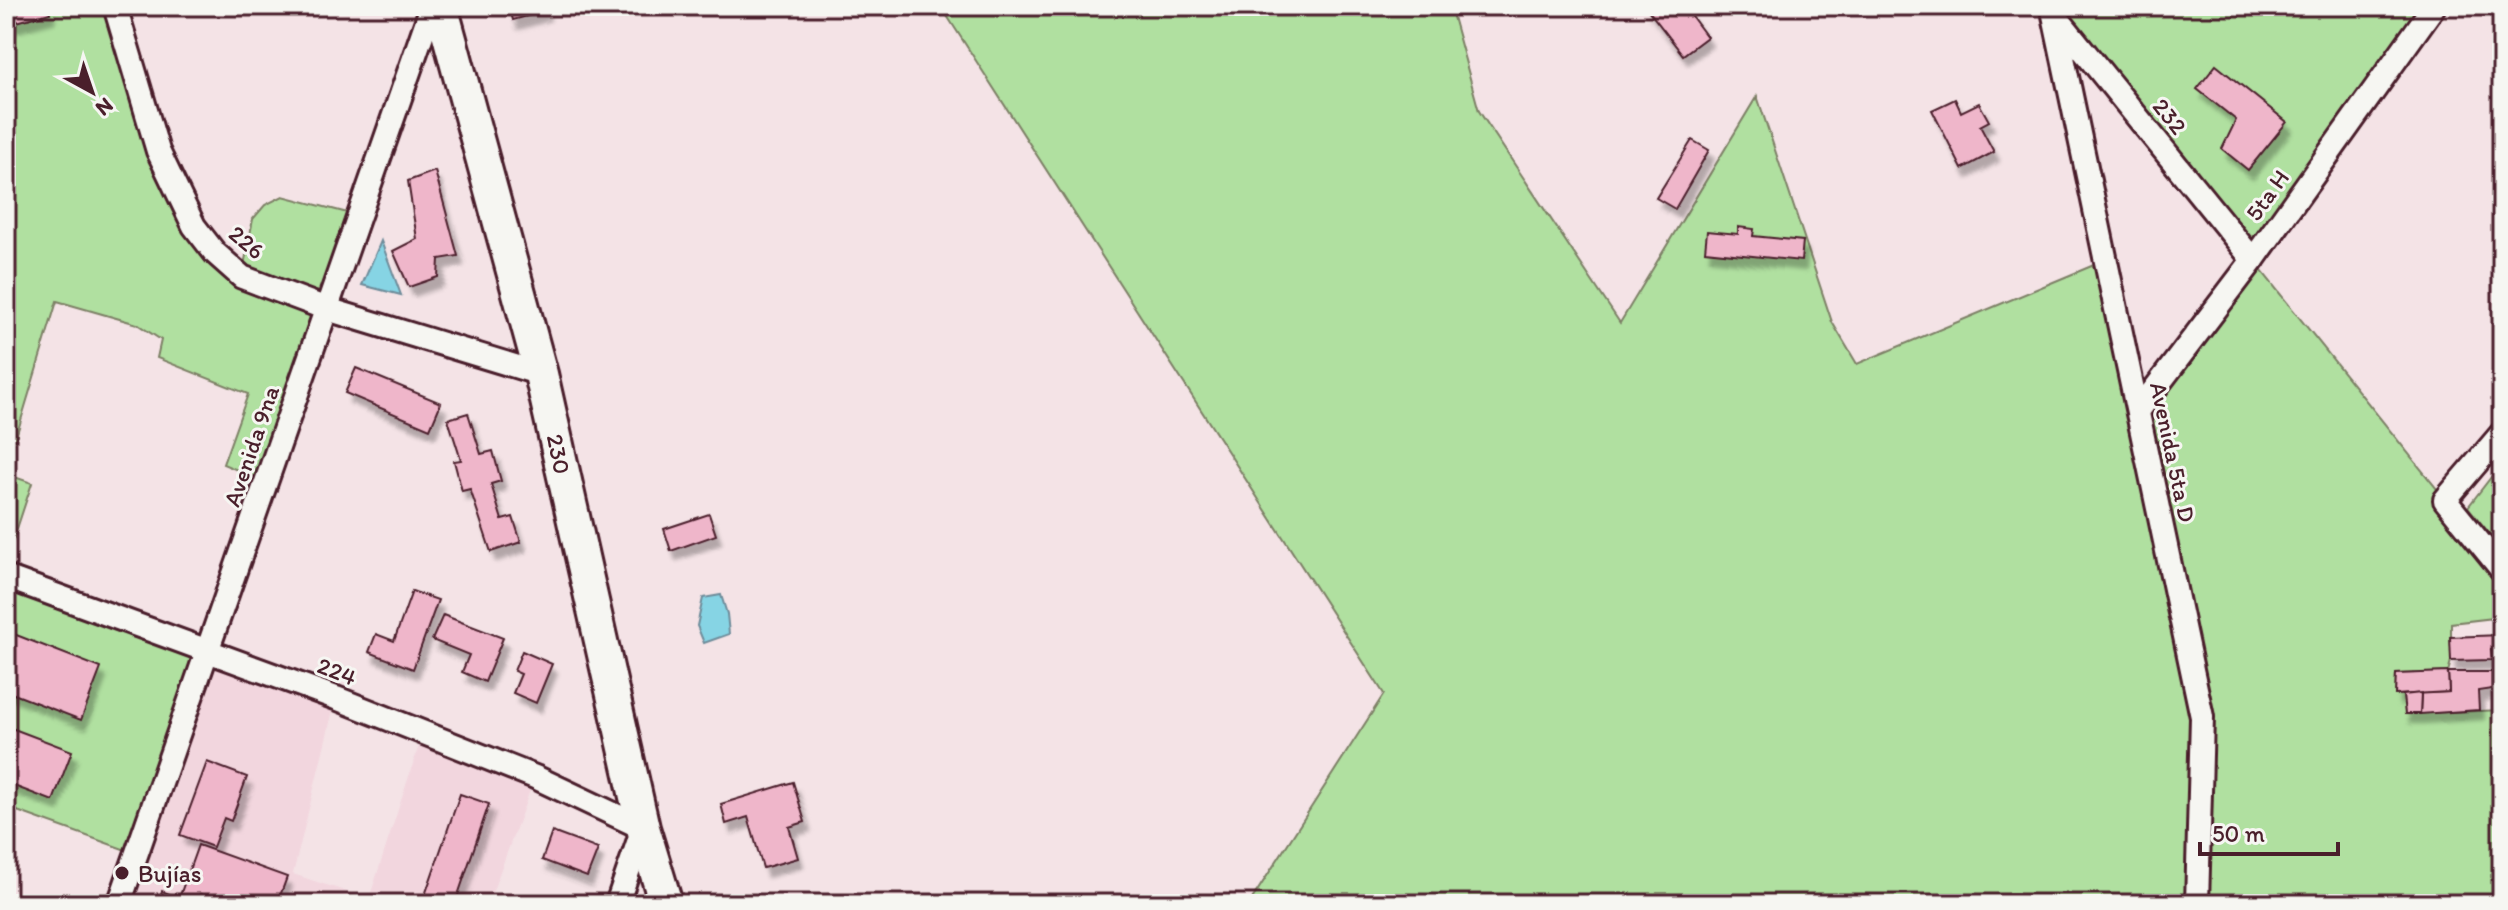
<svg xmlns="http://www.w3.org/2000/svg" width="2508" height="910" viewBox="0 0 2508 910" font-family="Itim,sans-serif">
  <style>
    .built { fill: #f2d6de }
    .green { fill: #b0e0a0; stroke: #7d8066; stroke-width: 2 }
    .water { fill: #86d4e4; stroke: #6e8c9a; stroke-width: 2 }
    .building { fill: #efb6ca; stroke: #4a1f2b; stroke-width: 2; filter: url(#shadow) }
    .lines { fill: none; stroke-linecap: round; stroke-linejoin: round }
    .street-casing { stroke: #4a1f2b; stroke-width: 28 }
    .secondary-casing { stroke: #4a1f2b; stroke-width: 38 }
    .street { stroke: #f6f6f2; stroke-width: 22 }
    .secondary { stroke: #f6f6f2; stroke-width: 32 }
    .poi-dot { fill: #4a1f2b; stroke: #f6f6f2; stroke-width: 3 }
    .labels { text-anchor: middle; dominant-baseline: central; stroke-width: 6; stroke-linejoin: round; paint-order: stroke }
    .street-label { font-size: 24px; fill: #4a1f2b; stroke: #f6f6f2 }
    .poi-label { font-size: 24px; fill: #4a1f2b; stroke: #f6f6f2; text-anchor: start }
  </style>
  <defs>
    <filter id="shadow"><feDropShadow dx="5" dy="9" stdDeviation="2" flood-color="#0004"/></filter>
  </defs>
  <rect width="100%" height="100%" fill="#f4e3e6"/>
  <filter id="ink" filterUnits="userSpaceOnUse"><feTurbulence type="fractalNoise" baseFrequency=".0125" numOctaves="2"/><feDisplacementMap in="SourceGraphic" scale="16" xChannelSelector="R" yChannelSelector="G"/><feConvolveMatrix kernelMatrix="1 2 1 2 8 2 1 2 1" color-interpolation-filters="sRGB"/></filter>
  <g filter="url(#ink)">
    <path class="built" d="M207,650L336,698L293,874L369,899L423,733L535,777L488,904H119Z"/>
    <g class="green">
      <path d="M6,6H115L194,226L242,276L253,219L265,205L283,196L359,216L266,482L223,464L248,394L157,358L161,340L137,324L57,301L6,470Z"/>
      <path d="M943,6H1450L1479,111L1620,323L1757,96L1832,322L1857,364L2106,260L2138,410L2253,259L2047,6H2434L2253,260L2502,570V617L2451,623V661L2448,672L2396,674L2395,695H2403L2405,714L2502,710V904H1249L1384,694L942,8Z"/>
      <path d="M2502,463V549L2468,507Z"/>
      <path d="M6,474L32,483L6,562Z"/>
      <path d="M6,577L207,650L137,854L6,807Z"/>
    </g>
    <g class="water">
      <path d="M381,241L401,295L362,285Z"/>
      <path d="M721,595L727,614L729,634L704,643L697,626L703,598Z"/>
    </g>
    <g class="building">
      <path d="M6,6H48L50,13L9,24Z"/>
      <path d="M509,6H544L545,11L513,20Z"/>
      <path d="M1645,6H1684L1707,37L1683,55Z"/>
      <path d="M2216,65L2287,122L2248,170L2222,149L2236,120L2197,89Z"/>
      <path d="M1955,99L1961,112L1979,103L1989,121L1980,126L1994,152L1962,169L1932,110Z"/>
      <path d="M1692,140L1709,150L1675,209L1656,198Z"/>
      <path d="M435,171L458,256L439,259L438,277L409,287L393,251L417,239L408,181Z"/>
      <path d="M1738,227L1754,229L1753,236L1803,241L1801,261L1705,251L1707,231L1738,234Z"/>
      <path d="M356,368L441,403L430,429L345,393Z"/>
      <path d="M468,413L481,454L493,451L501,481L491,484L502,520L513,517L521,542L491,552L470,489L462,491L454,461L461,460L448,419Z"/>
      <path d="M709,514L716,535L671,551L664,529Z"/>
      <path d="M412,591L438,600L413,669L369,652L376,634L394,641Z"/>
      <path d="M443,615L503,638L485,682L462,672L469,655L432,640Z"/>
      <path d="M6,631L101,668L81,720L6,691Z"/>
      <path d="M2501,635V650H2491L2492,660L2451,661L2450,637Z"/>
      <path d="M522,651L552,664L536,703L513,693L521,674L514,671Z"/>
      <path d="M2448,672H2492V689L2478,691L2479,710L2420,714L2421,693L2449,692Z"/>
      <path d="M2448,672L2449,692L2395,695L2396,674Z"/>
      <path d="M2421,693L2420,714H2405L2403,695Z"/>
      <path d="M6,726L72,751L53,801L6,783Z"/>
      <path d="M207,762L247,777L231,821L224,818L213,847L180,835Z"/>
      <path d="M793,782L805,822L789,827L798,858L763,868L748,817L726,824L721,804Z"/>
      <path d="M460,794L489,804L455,904H422Z"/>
      <path d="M552,832L598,849L587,877L542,860Z"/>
      <path d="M198,845L287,877L277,904H227L200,894L196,904L184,902L183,904H157L162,891L179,898Z"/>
    </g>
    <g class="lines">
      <defs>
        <g id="street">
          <path d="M115,6L158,151L194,226L215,253L242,277L327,309L541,374"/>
          <path d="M2060,6L2054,15L2202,717L2197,904"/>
          <path d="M2058,19L2253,260"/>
          <path d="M2138,411L2253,260L2434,6"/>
          <path d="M2502,433L2445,500L2502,570"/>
          <path d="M6,577L336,698L535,777L643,828L617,904"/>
          <path d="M119,904L432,6"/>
        </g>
        <path id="secondary" d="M441,6L541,374L643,828L666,904"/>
      </defs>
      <use href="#street" class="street-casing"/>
      <use href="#secondary" class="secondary-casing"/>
      <use href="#street" class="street"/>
      <use href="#secondary" class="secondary"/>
    </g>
  </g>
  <circle class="poi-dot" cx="122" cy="873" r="8"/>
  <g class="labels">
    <g class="street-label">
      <text transform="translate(2170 116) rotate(51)">232</text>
      <text transform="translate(2267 195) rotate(-54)">5ta H</text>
      <text transform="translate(247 242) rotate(40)">226</text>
      <text transform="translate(251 446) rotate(-71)">Avenida 9na</text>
      <text transform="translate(2173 452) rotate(78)">Avenida 5ta D</text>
      <text transform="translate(559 454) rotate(78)">230</text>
      <text transform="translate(337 671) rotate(21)">224</text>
    </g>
    <g class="poi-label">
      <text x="138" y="873">Bujías</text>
    </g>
  </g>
  <rect width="2508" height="910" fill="none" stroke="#f6f6f2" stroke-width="32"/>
  <rect x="16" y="16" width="2476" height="878" fill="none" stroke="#4a1f2b" stroke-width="3" filter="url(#ink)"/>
  <g transform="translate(92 92) rotate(140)" stroke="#f6f6f2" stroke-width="6" paint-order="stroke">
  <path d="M0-6L14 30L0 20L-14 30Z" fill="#4a1f2b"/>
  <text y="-12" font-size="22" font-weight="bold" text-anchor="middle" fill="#4a1f2b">N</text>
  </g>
  <path d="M2200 842v12h138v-12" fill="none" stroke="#4a1f2b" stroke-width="4"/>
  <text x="2212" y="842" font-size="24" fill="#4a1f2b" stroke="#f6f6f2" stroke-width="6" paint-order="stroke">50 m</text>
</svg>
